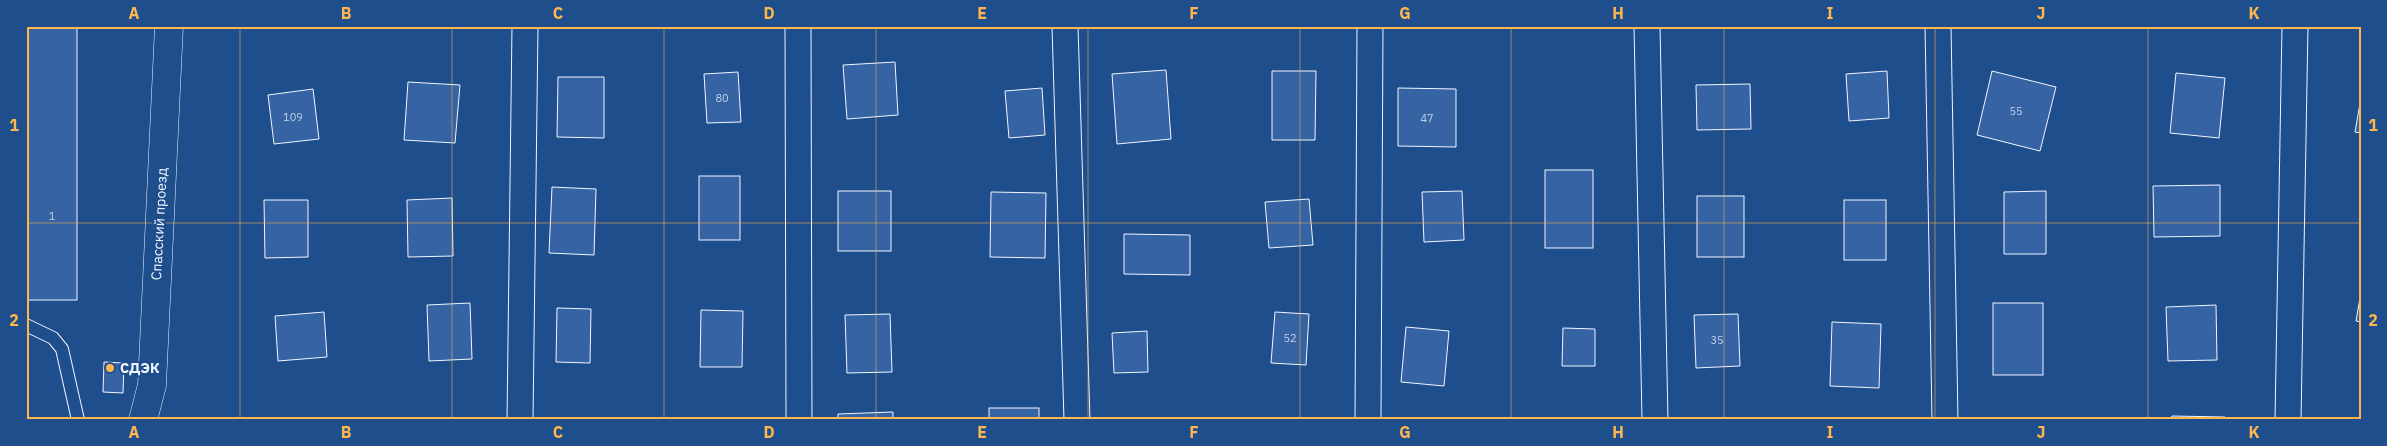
<svg xmlns="http://www.w3.org/2000/svg" width="2387" height="446" viewBox="0 0 2387 446" font-family="'IBM Plex Sans',sans-serif">
  <style>
    .building { fill: #3563a3; stroke: #f2f6ff }
    .lines { fill: none; stroke-linecap: round; stroke-linejoin: round }
    .service-casing { stroke: #f2f6ff; stroke-width: 14 }
    .minor-casing { stroke: #f2f6ff; stroke-width: 27 }
    .tertiary-casing { stroke: #f2f6ff; stroke-width: 29 }
    .service { stroke: #1f4e8c; stroke-width: 12 }
    .minor { stroke: #1f4e8c; stroke-width: 25 }
    .tertiary { stroke: #1f4e8c; stroke-width: 28 }
    .grid { fill: none; stroke: #ffb74d; stroke-width: 1; stroke-opacity: 0.55 }
    .poi-dot { fill: #ffb74d; stroke: #1f4e8c; stroke-width: 2 }
    .labels { text-anchor: middle; dominant-baseline: central; stroke-width: 4; stroke-linejoin: round; paint-order: stroke }
    .number-label { font-size: 11px; fill: #c3d1e8 }
    .street-label { font-size: 14px; fill: #f2f6ff; stroke: #1f4e8c }
    .poi-label { font-size: 14px; font-weight: bold; fill: #f2f6ff; stroke: #1f4e8c; text-anchor: start }
    .neatline { fill: none; stroke: #ffb74d; stroke-width: 2 }
    .grid-label { font-size: 16px; text-anchor: middle; font-weight: bold; fill: #ffb74d }
  </style>
  <rect width="100%" height="100%" fill="#1f4e8c"/>
  <g class="building">
    <rect x="26" y="26" width="51" height="274"/>
    <path d="M895,62L898,115L847,119L843,65Z"/>
    <path d="M1166,70L1171,139L1117,144L1112,74Z"/>
    <path d="M1272,71H1316L1315,140H1272Z"/>
    <path d="M1887,71L1889,118L1849,121L1846,74Z"/>
    <path d="M1992,71L2056,87L2040,151L1977,135Z"/>
    <path d="M738,72L741,122L707,123L704,74Z"/>
    <path d="M2176,73L2225,78L2219,138L2170,133Z"/>
    <path d="M558,77H604V138L557,137Z"/>
    <path d="M408,82L460,85L455,143L404,140Z"/>
    <path d="M1750,84L1751,129L1697,130L1696,85Z"/>
    <path d="M1042,88L1045,135L1009,138L1005,91Z"/>
    <path d="M1398,88L1456,89V147L1398,146Z"/>
    <path d="M313,89L319,139L274,144L268,95Z"/>
    <path d="M2361,98V133L2355,132Z"/>
    <rect x="1545" y="170" width="48" height="78"/>
    <rect x="699" y="176" width="41" height="64"/>
    <path d="M2220,185V236L2154,237L2153,186Z"/>
    <path d="M552,187L596,189L594,255L549,253Z"/>
    <rect x="838" y="191" width="53" height="60"/>
    <path d="M1462,191L1464,240L1424,242L1422,192Z"/>
    <path d="M2046,191V254H2004V192Z"/>
    <path d="M991,192L1046,193L1045,258L990,257Z"/>
    <rect x="1697" y="196" width="47" height="61"/>
    <path d="M452,198L453,256L408,257L407,200Z"/>
    <path d="M1309,199L1313,245L1269,248L1265,202Z"/>
    <path d="M264,200H308V257L265,258Z"/>
    <rect x="1844" y="200" width="42" height="60"/>
    <path d="M1124,234L1190,235V275L1124,274Z"/>
    <path d="M2361,292V322L2356,321Z"/>
    <path d="M470,303L472,359L429,361L427,305Z"/>
    <rect x="1993" y="303" width="50" height="72"/>
    <path d="M2216,305L2217,360L2168,361L2166,307Z"/>
    <path d="M557,308L591,309L590,363L556,362Z"/>
    <path d="M701,310L743,311L742,367H700Z"/>
    <path d="M324,312L327,357L278,361L275,316Z"/>
    <path d="M1275,312L1309,314L1306,365L1271,363Z"/>
    <path d="M890,314L892,372L847,373L845,315Z"/>
    <path d="M1738,314L1740,366L1696,368L1694,315Z"/>
    <path d="M1832,322L1881,324L1879,388L1830,386Z"/>
    <path d="M1406,327L1449,331L1444,386L1401,382Z"/>
    <path d="M1563,328L1595,329V366H1562Z"/>
    <path d="M1147,331L1148,372L1114,373L1112,333Z"/>
    <path d="M104,362L124,363L123,393L103,392Z"/>
    <rect x="989" y="408" width="50" height="12"/>
    <path d="M893,412V420H838V414Z"/>
    <path d="M2172,416L2225,417V420H2171Z"/>
  </g>
  <g class="lines">
    <defs>
      <path id="service" d="M26,325L53,338L62,349L78,420"/>
      <g id="minor">
        <path d="M798,26L799,420"/>
        <path d="M1065,26L1077,420"/>
        <path d="M1647,26L1655,420"/>
        <path d="M1938,26L1945,420"/>
        <path d="M520,420L525,26"/>
        <path d="M1368,420L1370,26"/>
        <path d="M2288,420L2295,26"/>
      </g>
      <path id="tertiary" d="M143,420L152,385L169,26"/>
    </defs>
    <use href="#service" class="service-casing"/>
    <use href="#minor" class="minor-casing"/>
    <use href="#tertiary" class="tertiary-casing"/>
    <use href="#service" class="service"/>
    <use href="#minor" class="minor"/>
    <use href="#tertiary" class="tertiary"/>
  </g>
  <path class="grid" d="M240,26V420M452,26V420M664,26V420M876,26V420M1088,26V420M1300,26V420M1511,26V420M1724,26V420M1935,26V420M2148,26V420M26,223H2361"/>
  <circle class="poi-dot" cx="110" cy="368" r="5"/>
  <g class="labels">
    <g class="number-label">
      <text x="722" y="98">80</text>
      <text x="2016" y="111">55</text>
      <text x="293" y="117">109</text>
      <text x="1427" y="118">47</text>
      <text x="52" y="216">1</text>
      <text x="1290" y="338">52</text>
      <text x="1717" y="340">35</text>
    </g>
    <g class="street-label">
      <text transform="translate(159 224) rotate(-87)">Спасский проезд</text>
    </g>
    <g class="poi-label">
      <text x="120" y="368">СДЭК</text>
    </g>
  </g>
  <rect width="2387" height="446" fill="none" stroke="#1f4e8c" stroke-width="55"/>
  <rect x="28" y="28" width="2332" height="390" class="neatline"/>
  <g class="grid-label">
    <text x="134" y="19">A</text>
    <text x="346" y="19">B</text>
    <text x="558" y="19">C</text>
    <text x="769" y="19">D</text>
    <text x="982" y="19">E</text>
    <text x="1194" y="19">F</text>
    <text x="1405" y="19">G</text>
    <text x="1618" y="19">H</text>
    <text x="1830" y="19">I</text>
    <text x="2041" y="19">J</text>
    <text x="2254" y="19">K</text>
    <text x="14" y="131">1</text>
    <text x="2373" y="131">1</text>
    <text x="14" y="326">2</text>
    <text x="2373" y="326">2</text>
    <text x="134" y="438">A</text>
    <text x="346" y="438">B</text>
    <text x="558" y="438">C</text>
    <text x="769" y="438">D</text>
    <text x="982" y="438">E</text>
    <text x="1194" y="438">F</text>
    <text x="1405" y="438">G</text>
    <text x="1618" y="438">H</text>
    <text x="1830" y="438">I</text>
    <text x="2041" y="438">J</text>
    <text x="2254" y="438">K</text>
  </g>
</svg>
